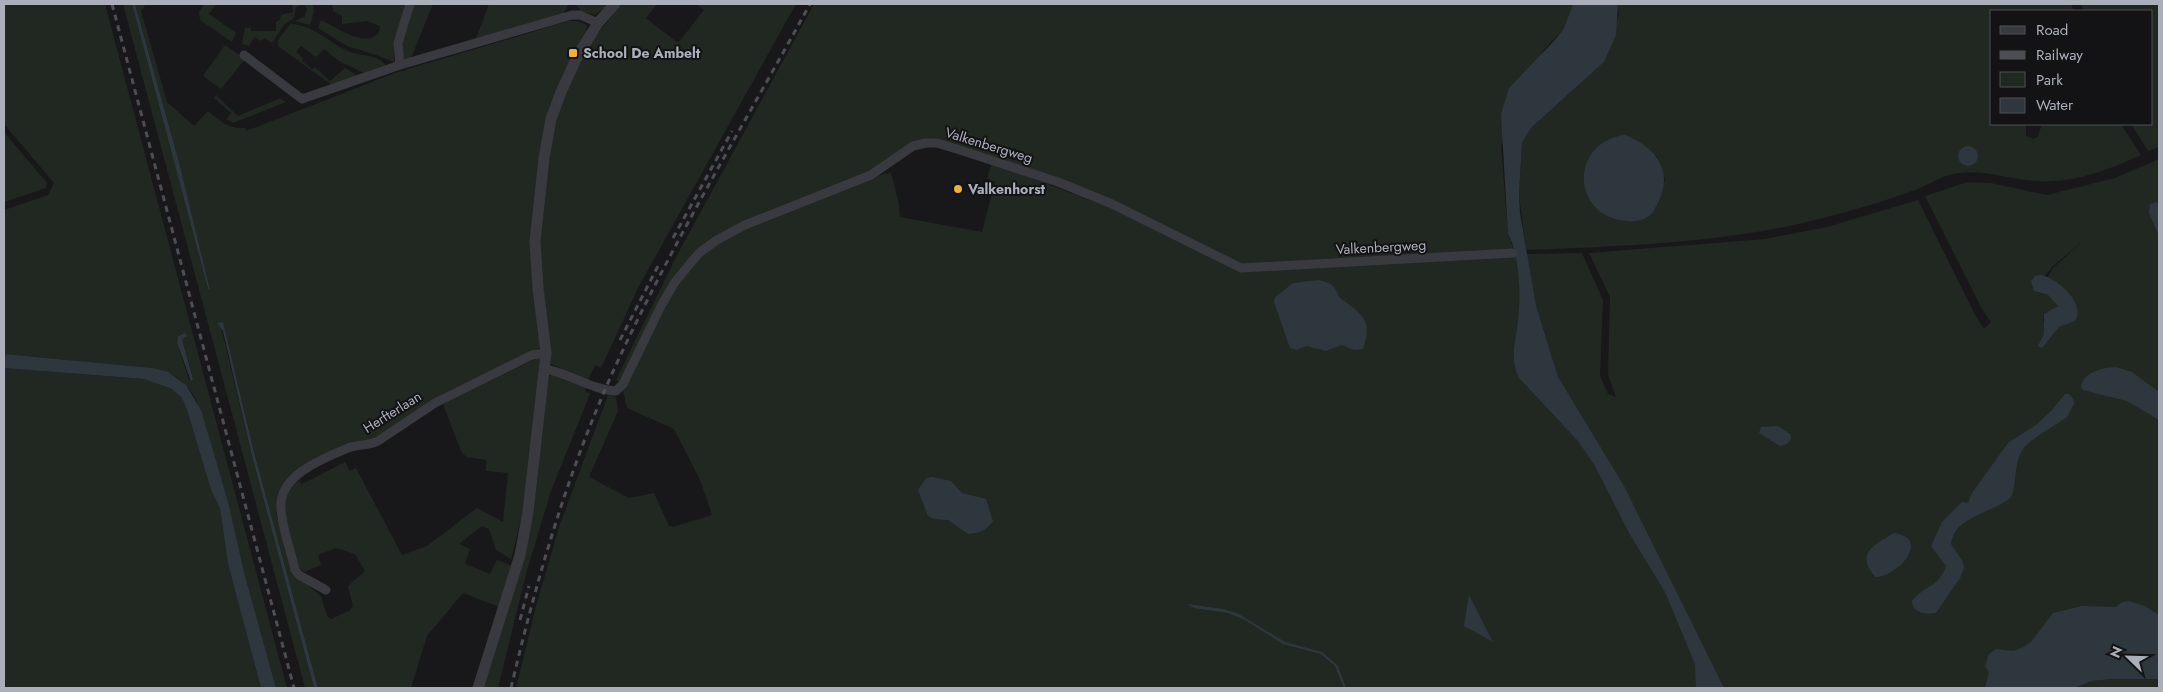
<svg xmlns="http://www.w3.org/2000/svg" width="2163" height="692" viewBox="0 0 2163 692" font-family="Jost,sans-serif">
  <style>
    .green { fill: #202821; fill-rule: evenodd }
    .water { fill: #2e373e }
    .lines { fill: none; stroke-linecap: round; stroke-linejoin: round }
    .minor { stroke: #393a3f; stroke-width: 9 }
    .tertiary { stroke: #393a3f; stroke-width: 11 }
    .rail { stroke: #4c4e54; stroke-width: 3; stroke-dasharray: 6 5; stroke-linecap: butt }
    .poi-dot { fill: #efb03b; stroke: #131315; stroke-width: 2 }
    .labels { text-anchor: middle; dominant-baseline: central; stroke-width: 4; stroke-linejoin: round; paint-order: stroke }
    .poi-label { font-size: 14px; font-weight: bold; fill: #aaafb9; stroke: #131315; text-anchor: start }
    .street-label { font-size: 14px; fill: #aaafb9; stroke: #131315 }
  </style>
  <rect width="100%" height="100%" fill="#18181a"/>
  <g class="green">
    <path d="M4,4H105L287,688H276L244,572L229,505L196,399C185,381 173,373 153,368L4,354V210L48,195L54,183L4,124ZM183,333L182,339L193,378L189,380L177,343L178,336Z"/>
    <path d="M123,4H132L208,289L210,290L179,162L135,4H146L141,11L167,102L194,126L208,111C220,121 228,129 245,128L246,131L395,73L569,21H577L587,25L586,33L566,69L550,105L538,166L540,348L447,392L369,441H355L308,463L278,497L276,514L292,572L321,596L327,616L331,619L349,611L353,606L348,586L365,571L355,554L336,548L318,555L321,565L305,572L299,568C292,541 271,499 299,481L302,484L345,462L350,471L356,468L402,555L427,546L477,508L503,522L508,473L486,471V460L466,457L461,451L443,404L540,357L525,503L511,559L496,550L489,529L482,526L459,544L470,549L465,564L490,574L497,560L513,566L499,607L463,593L427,636L411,688H318L254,452L223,322L221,327L251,452L314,688H305Z"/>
    <path d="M204,4H216L209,14L236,33L232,42L200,20L199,12Z"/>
    <path d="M292,4H302L296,7L294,18L284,25L272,43L264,38L261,41L254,37L249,46L242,44L245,28H251V31H276V22L280,20L281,15L293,12Z"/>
    <path d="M304,4H313L314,12L310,25L295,21L305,16L307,9Z"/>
    <path d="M332,4H407L394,44V62L376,55L347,46L318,28L321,20C335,26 367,50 379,32L380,26L367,21L342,24V16L333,11Z"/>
    <path d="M413,4H433L411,58L406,60L402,57L400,48Z"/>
    <path d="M489,4H569L563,14L475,41Z"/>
    <path d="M576,4H610L595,15L581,11Z"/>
    <path d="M622,4H657L646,18L678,43L704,10L696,4H796L639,286L601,368L595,365L588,380L551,364L539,260L541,208L554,127L568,84L591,42Z"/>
    <path d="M814,4H1573L1564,28L1542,52L1501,146L1508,234L1514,250L1246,266L1113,203L926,141L876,170L755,217L691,258L621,382L616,380L676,257Z"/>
    <path d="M1618,4H2071L2074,11H1992V124H2026V136L2034,139L2038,136L2042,124H2121L2141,155C2109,170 2071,184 2035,181C2007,179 1977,167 1949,175C1938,178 1928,185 1918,189C1888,200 1858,209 1827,217C1729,243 1627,246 1526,250L1519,194L1522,143L1531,128L1604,62L1619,14ZM1656,155L1661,164L1665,180L1640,221L1621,220Z"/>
    <path d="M2081,4H2159V147L2148,151L2131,124H2152V11H2084Z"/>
    <path d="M290,24C315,24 332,47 354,53C365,56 380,56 386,66L366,74L339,61L324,49L316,57L301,46L296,52L303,58L302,61L312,69L315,67L330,81L345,68L356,75V77L332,85L278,46V40Z"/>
    <path d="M225,45L245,59L221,89L203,76Z"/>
    <path d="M216,95L238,116L280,98L286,102L233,123L226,119L231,113L214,98Z"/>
    <path d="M4,132L47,183L46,188L4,202Z"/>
    <path d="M2159,159V667L2025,688H516L536,606L560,524L608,395L616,397L618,411L589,477L629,498L654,493L669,526L673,527L712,515L700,480L674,429L627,408L623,391L675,288L700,257L713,247L752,226L883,174L891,173L899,204L900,217L982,232L995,182L987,178L992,163L1113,209L1252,271L1528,254L1582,253L1603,300L1600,376L1608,394L1616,397L1608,374L1610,297L1589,253L1765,239L1827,227L1918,200L1975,315L1984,329L1991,322L1982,309L1925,196L1967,182L1991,183L2047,195L2115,178ZM2083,241L2053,268L2044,283L2066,304L2043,322L2044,314L2056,309L2058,304L2048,295L2038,293L2040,275L2045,276L2053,266Z"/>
    <path d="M4,368L144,379L172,389L182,398L187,410L211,490L220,508L228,564L261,688H4Z"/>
    <path d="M553,374L587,386L585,391L590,394L551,491L526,574L498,688H482L517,578L549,377Z"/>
    <path d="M2111,679H2159V688H2074L2092,681Z"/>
  </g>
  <g class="water">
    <path d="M132,4H135L179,162L210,290L208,289Z"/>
    <path d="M1573,4H1618L1616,35L1604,62L1531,128L1522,143L1519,194L1520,213L1536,306L1558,377L1624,486L1724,688H1696L1695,665L1690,652L1665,592L1629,533L1595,466L1578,441L1519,378C1509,358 1516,342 1518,321C1521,297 1520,255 1508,234L1501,114L1509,88L1554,41L1564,28Z"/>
    <path d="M1625,135C1660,149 1676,175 1654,210C1648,220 1638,222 1627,221C1571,217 1569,142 1625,135Z"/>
    <circle cx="1968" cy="156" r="10"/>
    <path d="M2156,202L2159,204V236L2149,213L2150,204Z"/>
    <path d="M2040,275C2054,276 2087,302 2075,321L2059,327L2042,348L2038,346L2044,334V314L2058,306L2048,295L2034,291L2031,281L2035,276Z"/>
    <path d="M1318,280C1331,283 1335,285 1339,297C1360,313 1374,319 1363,349L1354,350L1342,345L1326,351L1307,346L1296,350L1290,348L1274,302L1275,297L1293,283Z"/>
    <path d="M223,322L254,452L318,688H314L251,452L223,331L217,323Z"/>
    <path d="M185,333L187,336L182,339L193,379L191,381L177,343L178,336Z"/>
    <path d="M4,354L153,368L168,372L186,385L201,410L229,505L244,572L276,688H261L228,564L220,508L211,490L187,410L182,398L172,389L144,379L4,368Z"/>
    <path d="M2116,367L2132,372L2159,392V420L2127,401L2083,390L2081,387C2084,371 2102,368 2116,367Z"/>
    <path d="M2065,394H2069L2073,399L2074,404L2067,417C2055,426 2031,438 2023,449C2012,464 2018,492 2009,499C1991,513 1954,517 1951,544L1963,562L1964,568L1960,578L1936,613C1926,614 1920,614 1913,607L1912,601C1924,585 1939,588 1946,566L1931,546L1942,522L1962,502L1968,503L1972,493L2008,443L2036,425L2051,411Z"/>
    <path d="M1778,426L1790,434L1791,439L1787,444L1780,446L1759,433L1761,427Z"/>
    <path d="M932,477L951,481L962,493L986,499L993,521C986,531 979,533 968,534L948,520L934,519L928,516L918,490L926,478Z"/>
    <path d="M1894,533C1933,539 1896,578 1875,577C1856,553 1872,546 1894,533Z"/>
    <path d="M1469,595L1493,642L1464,626Z"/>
    <path d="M2129,601L2145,606L2159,615V679H2111L2092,681L2074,688H1985L1989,672L1985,666L1989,654L1996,649L2014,651L2024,647L2031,642L2053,613L2082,606L2116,607L2122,602Z"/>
    <path d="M1187,604L1223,609L1237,613L1285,642L1322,652L1338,666L1346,688H1344L1335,666L1321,654L1283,644L1245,620L1228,613L1194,608Z"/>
  </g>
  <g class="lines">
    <g class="minor">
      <path d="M244,55L302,99L400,65L572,15H580L598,23"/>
      <path d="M400,65L398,43L410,4"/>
      <path d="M545,369C569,373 592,390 616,391L623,384L661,306L675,282L699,253L717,240L745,225L871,175L913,146L926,143H937L963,151L1058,182L1112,204L1241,268L1513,253"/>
      <path d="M326,590L299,575L295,570C291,550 282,529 281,509C278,475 323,459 348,448C358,444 368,446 378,441L435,403L532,355L546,353"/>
    </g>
    <path class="tertiary" d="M478,688L520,555L528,512L546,353L538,288L535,241L544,158L551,119L561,92L578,55L598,23L615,4"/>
    <g class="rail">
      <path d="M112,4L294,688"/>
      <path d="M673,238L732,131"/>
      <path d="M620,340L660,262"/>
      <path d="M520,620L529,586"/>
      <path d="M511,688C538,573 571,460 622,352C678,233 747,119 810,4"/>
    </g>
  </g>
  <g class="poi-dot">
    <rect x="568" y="48" width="10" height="10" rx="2.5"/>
    <circle cx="958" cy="189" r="5"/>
  </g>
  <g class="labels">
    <g class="poi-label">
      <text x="583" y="53">School De Ambelt</text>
      <text x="968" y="189">Valkenhorst</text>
    </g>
    <g class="street-label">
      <text transform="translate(989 145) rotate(17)">Valkenbergweg</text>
      <text transform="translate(1381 247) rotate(-3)">Valkenbergweg</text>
      <text transform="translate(392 412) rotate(-32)">Herfterlaan</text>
    </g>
  </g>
  <rect width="2163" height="692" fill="none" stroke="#aaafb9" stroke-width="10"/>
  <rect x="1990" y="10" width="162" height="115" fill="#131315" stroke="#4f5157"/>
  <rect x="2000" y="26" width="25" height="8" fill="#393a3f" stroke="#4f5157"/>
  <text x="2036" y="35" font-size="15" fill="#aaafb9">Road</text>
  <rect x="2000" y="51" width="25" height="8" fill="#4c4e54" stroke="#4f5157"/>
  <text x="2036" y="60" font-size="15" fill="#aaafb9">Railway</text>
  <rect x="2000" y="72" width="25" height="15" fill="#202821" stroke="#4f5157"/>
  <text x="2036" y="85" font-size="15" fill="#aaafb9">Park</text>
  <rect x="2000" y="98" width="25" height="15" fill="#2e373e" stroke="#4f5157"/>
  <text x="2036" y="110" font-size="15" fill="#aaafb9">Water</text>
  <g transform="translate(2128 657) rotate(293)" stroke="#131315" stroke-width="4" paint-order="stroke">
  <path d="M0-4L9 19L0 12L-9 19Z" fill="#aaafb9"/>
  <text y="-8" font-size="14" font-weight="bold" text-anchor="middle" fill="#aaafb9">N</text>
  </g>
</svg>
